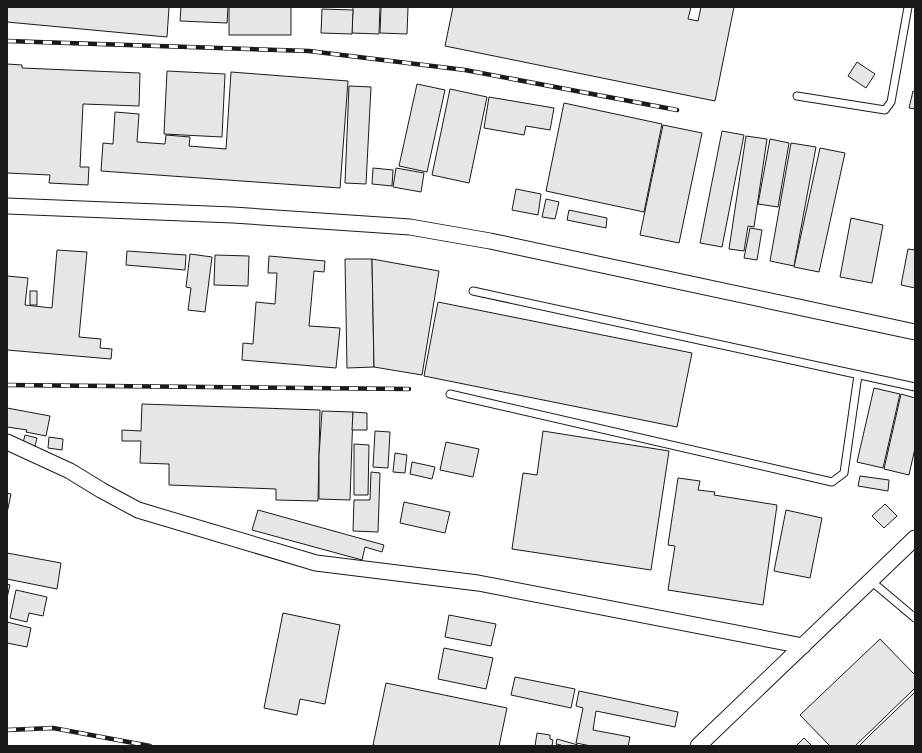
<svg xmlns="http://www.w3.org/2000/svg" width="922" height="753" viewBox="0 0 922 753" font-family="Helvetica,sans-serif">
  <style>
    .building { fill: #e6e6e6; stroke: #1a1a1a }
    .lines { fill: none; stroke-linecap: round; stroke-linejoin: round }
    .service-casing { stroke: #1a1a1a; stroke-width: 9 }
    .minor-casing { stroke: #1a1a1a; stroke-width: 17 }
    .service { stroke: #fff; stroke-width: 7 }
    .minor { stroke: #fff; stroke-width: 15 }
    .rail-casing { stroke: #1a1a1a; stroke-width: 4.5 }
    .rail { stroke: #fff; stroke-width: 3; stroke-dasharray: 9; stroke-linecap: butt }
  </style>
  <rect width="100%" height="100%" fill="#fff"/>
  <g class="building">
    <path d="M7,7H169L167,37L7,22Z"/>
    <path d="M181,7H228L227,23L180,21Z"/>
    <rect x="229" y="7" width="62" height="28"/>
    <path d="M353,7H380L379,34L352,33Z"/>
    <path d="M381,7H408L407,34L380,33Z"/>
    <path d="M453,7H691L688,19L698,21L701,7H734L715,101L445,46Z"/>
    <path d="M322,9L353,10L352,34L321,33Z"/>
    <path d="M857,62L875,74L866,88L848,76Z"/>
    <path d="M7,64L22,65V68L140,73L139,106L83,104L80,167H89L88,185L49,183L50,175L7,173Z"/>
    <path d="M167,71L225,74L222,137L164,134Z"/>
    <path d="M231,72L348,81L340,188L101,171L103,143L113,144L115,112L139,114L137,142L165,144L166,135L190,137L189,146L226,149Z"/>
    <path d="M417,84L445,90L427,172L399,166Z"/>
    <path d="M349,86L371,87L366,184L345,183Z"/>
    <path d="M450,89L487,97L469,183L432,175Z"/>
    <path d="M913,91L915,92V109L909,108Z"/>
    <path d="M489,97L554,108L550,130L526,126L524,135L484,128Z"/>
    <path d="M564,103L662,124L644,212L546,191Z"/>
    <path d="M663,125L702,133L679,243L640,235Z"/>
    <path d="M722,131L744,135L722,247L700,243Z"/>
    <path d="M746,136L767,139L754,227L748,226L744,251L729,249Z"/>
    <path d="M770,139L789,143L778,207L758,204Z"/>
    <path d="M791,143L816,147L794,266L770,261Z"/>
    <path d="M820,148L845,153L819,272L794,267Z"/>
    <path d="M373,168L393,170L392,186L372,184Z"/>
    <path d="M396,168L424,173L421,192L393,187Z"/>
    <path d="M516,189L541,194L538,215L512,210Z"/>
    <path d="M546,199L559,202L555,219L542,217Z"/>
    <path d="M569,210L607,218L606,228L567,220Z"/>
    <path d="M851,218L883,225L872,283L840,277Z"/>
    <path d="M750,228L762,230L757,260L744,258Z"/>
    <path d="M908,249L915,250V288L901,285Z"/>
    <path d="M57,250L87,252L79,337L101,339L100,348L112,349L111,359L7,350V276L28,278L25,305L52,308Z"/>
    <path d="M127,251L186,255L185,270L126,265Z"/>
    <path d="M190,254L212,257L205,312L188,310L191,288L186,287Z"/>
    <path d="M215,255L249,256L248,286L214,285Z"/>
    <path d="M269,256L325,261L324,272L314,271L309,326L340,328L336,368L242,360L243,343L253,344L256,302L275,304L277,273H268Z"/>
    <path d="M345,259H372L374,367L347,368Z"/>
    <path d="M372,259L439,271L422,375L374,367Z"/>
    <rect x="30" y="291" width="7" height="14"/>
    <path d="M438,302L692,353L677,427L424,376Z"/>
    <path d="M874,388L900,394L883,468L857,462Z"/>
    <path d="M901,394L915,398V448L909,475L884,469Z"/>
    <path d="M142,404L320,410L318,501L276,500V489L169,485V464L140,463L141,441H122V430L141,431Z"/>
    <path d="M7,408L50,416L46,436L26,432L27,430L7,427Z"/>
    <path d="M322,411L353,412L350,500L319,499V456Z"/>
    <path d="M353,412L367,413V430H352Z"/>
    <path d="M375,431L390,432L388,468L373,467Z"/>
    <path d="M543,431L669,451L651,570L512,549L523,473L537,475Z"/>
    <path d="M25,435L37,438L35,446L23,443Z"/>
    <path d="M49,437L63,439L62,450L48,448Z"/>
    <path d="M446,442L479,449L473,477L440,470Z"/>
    <path d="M354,444L369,445L368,495H354Z"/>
    <path d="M395,453L407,455L405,473L393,472Z"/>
    <path d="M412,462L435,467L432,479L410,474Z"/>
    <path d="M371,472L380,473L378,532L353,531L354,500H370Z"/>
    <path d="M860,476L889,480L888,491L858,486Z"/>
    <path d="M678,478L700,481L698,490L715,492L714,495L777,505L763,605L668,590L675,546L668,545Z"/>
    <path d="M7,493L11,494L7,513Z"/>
    <path d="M404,502L450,512L445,533L400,523Z"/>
    <path d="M885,504L897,516L884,528L872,516Z"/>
    <path d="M258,510L384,545L382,552L365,547L362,560L252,530Z"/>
    <path d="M786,510L822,518L810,578L774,571Z"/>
    <path d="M7,553L61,563L57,589L7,579Z"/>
    <path d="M7,584L10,585L7,598Z"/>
    <path d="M16,590L47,597L43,616L29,613L27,622L10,618Z"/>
    <path d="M283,613L340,625L325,704L300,699L297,715L264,708Z"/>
    <path d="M449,615L496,624L491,646L445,637Z"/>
    <path d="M7,622L31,628L27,647L7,643Z"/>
    <path d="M880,639L915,675V688L855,746H830L800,715Z"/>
    <path d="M444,648L493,658L486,689L438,679Z"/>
    <path d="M515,677L575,689L571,708L511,695Z"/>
    <path d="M386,683L507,708L499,746H378L373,745Z"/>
    <path d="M579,691L678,712L675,727L596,711L593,730L630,737L628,746H591L576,743L583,708L576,706Z"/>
    <path d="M915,692V746H859L872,733Z"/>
    <path d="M537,733L550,735V739L553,740L552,746H535Z"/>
    <path d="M804,738L812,746H796Z"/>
    <path d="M557,739L578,745L577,746H560L561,745L556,744Z"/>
  </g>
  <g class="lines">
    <defs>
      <g id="service">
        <path d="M797,96L885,110L891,102L908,7"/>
        <path d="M473,291L915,387"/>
        <path d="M450,394L832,482L844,473L858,375"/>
        <path d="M871,581L915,618"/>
      </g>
      <g id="minor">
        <path d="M7,206L233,215L410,227L490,241L915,332"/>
        <path d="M7,442L70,471L101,490L138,510L316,563L478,583L803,646"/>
        <path d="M698,746L915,538"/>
      </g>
    </defs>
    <use href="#service" class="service-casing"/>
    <use href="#minor" class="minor-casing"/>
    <use href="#service" class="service"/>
    <use href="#minor" class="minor"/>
    <defs>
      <g id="rail">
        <path d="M7,41L309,51L465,70L677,110"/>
        <path d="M7,385L409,389"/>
        <path d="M7,730L53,728L150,746"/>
      </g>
    </defs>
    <use href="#rail" class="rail-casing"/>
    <use href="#rail" class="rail"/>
  </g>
  <rect width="922" height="753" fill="none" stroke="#1a1a1a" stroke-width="16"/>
</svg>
